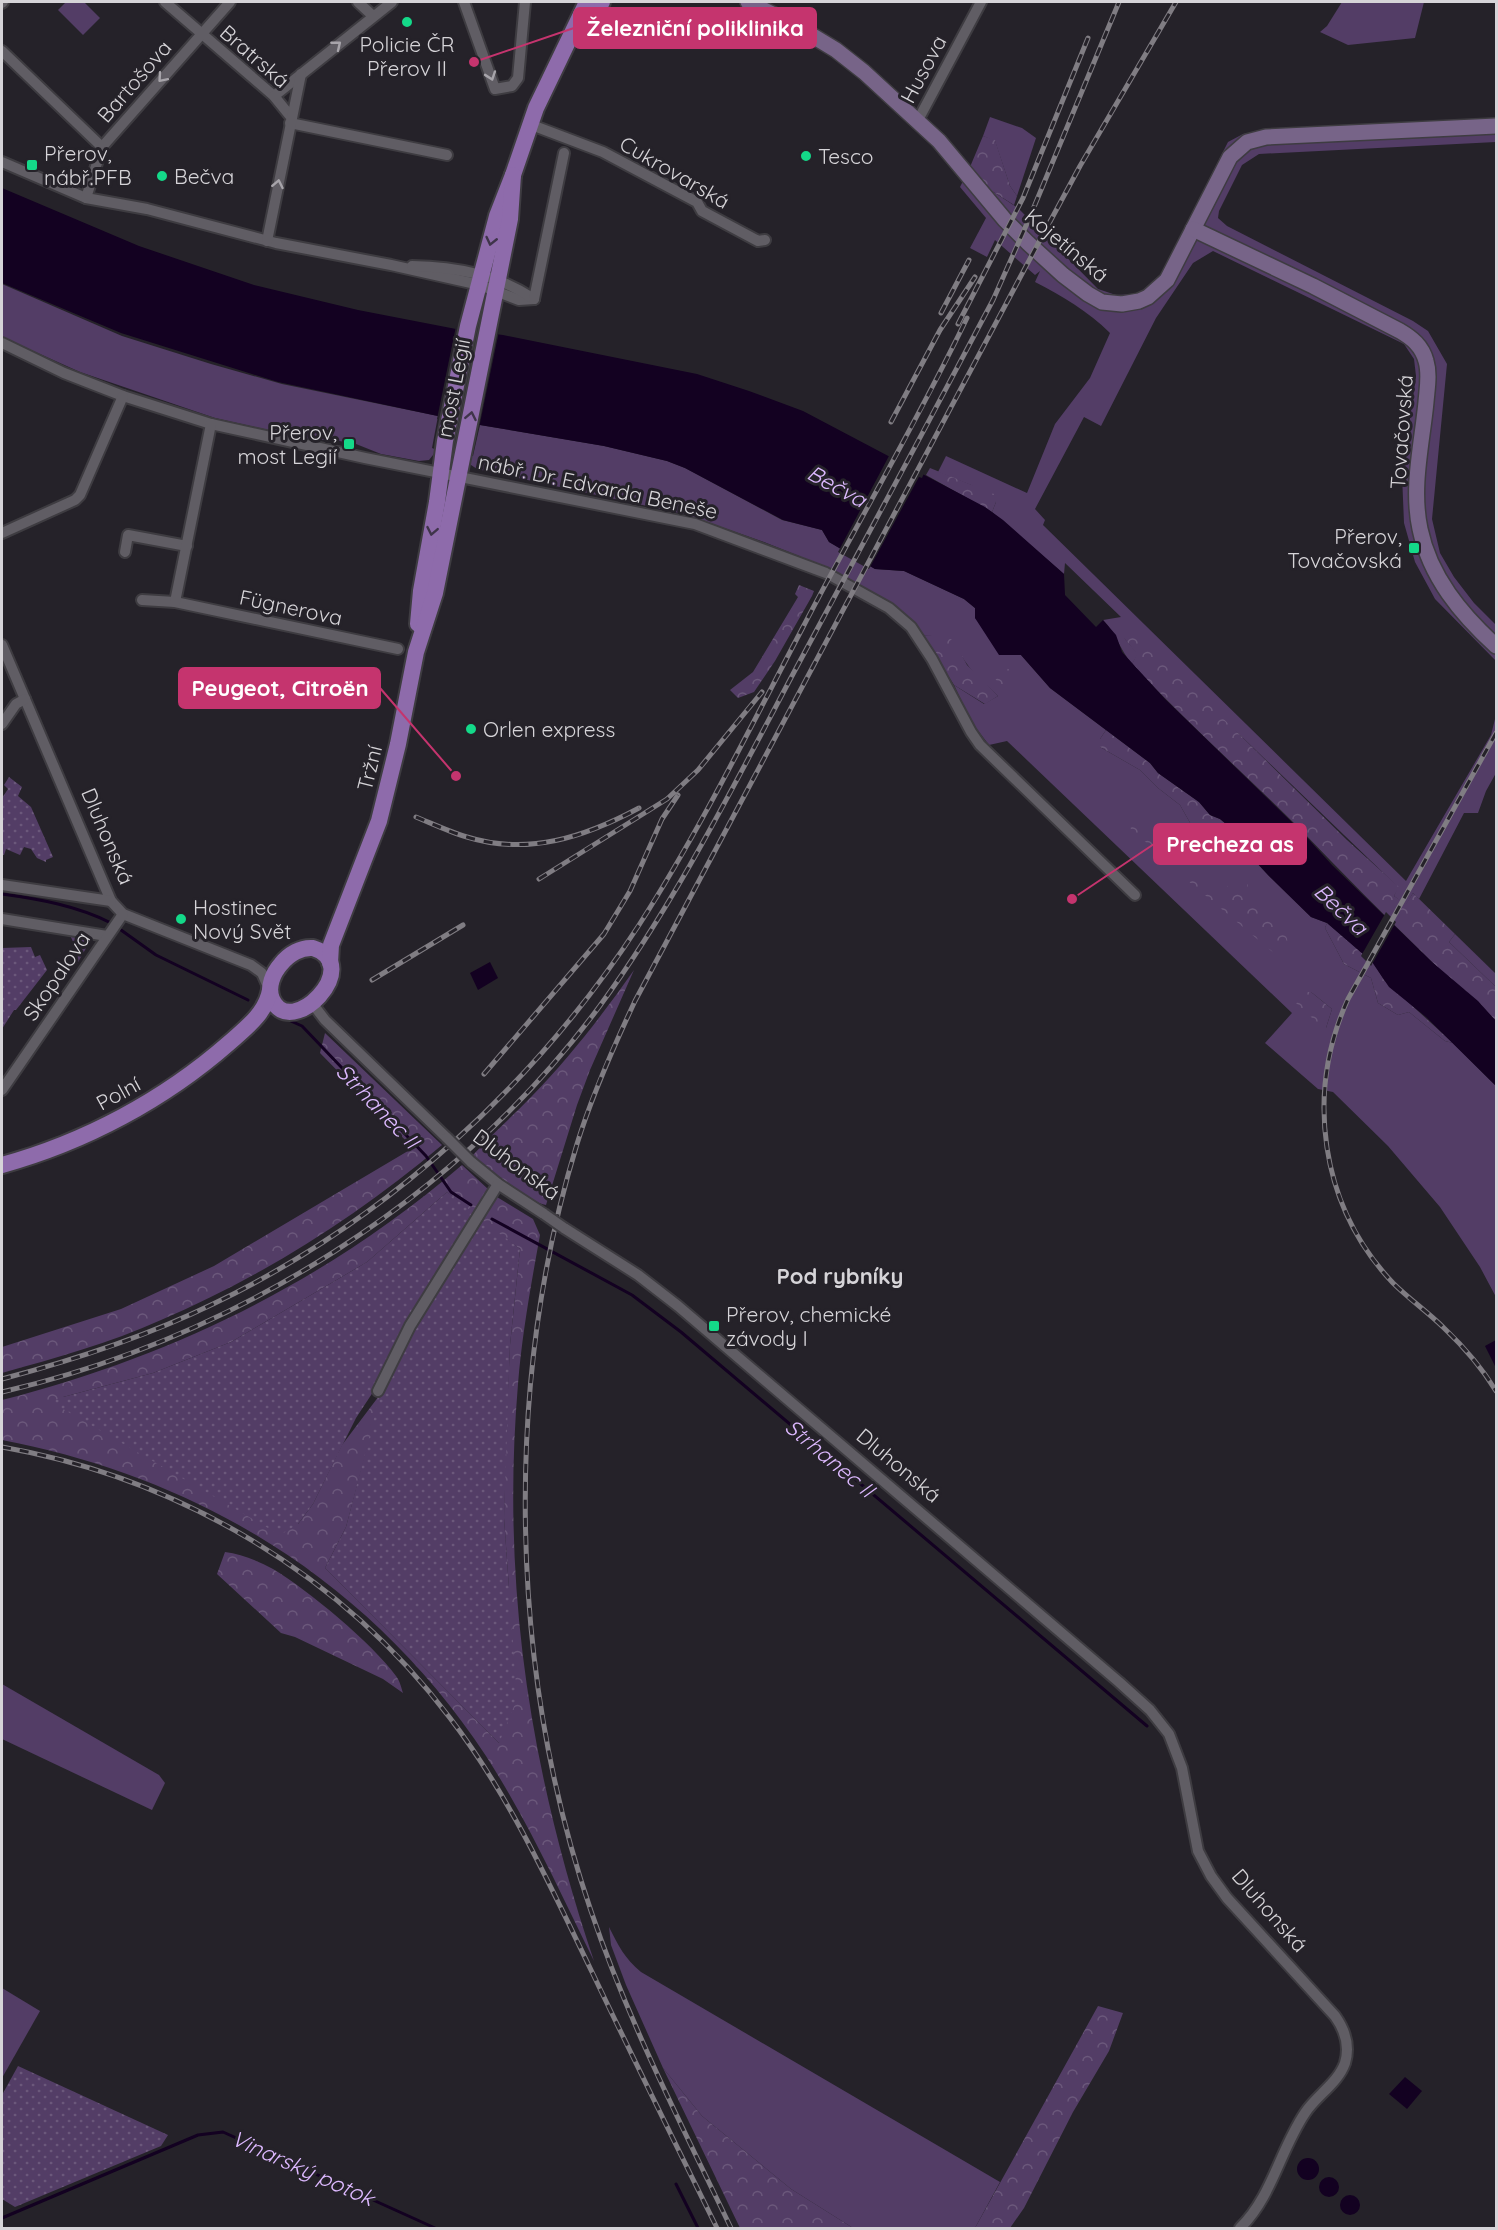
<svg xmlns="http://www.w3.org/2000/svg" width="1498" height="2230" viewBox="0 0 1498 2230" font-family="Quicksand,sans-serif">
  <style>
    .green { fill: #533d66; fill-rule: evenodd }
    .forest { fill: url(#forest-crowns) }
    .garden { fill: url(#garden-dots) }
    .water { fill: #130121 }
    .pier { fill: #252229 }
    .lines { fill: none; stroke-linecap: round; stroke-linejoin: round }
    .stream { stroke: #130121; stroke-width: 3 }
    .minor-casing { stroke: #3e3c41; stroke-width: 14 }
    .secondary-casing { stroke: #3e3c41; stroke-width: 18 }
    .primary-casing { stroke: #3e3c41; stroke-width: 20 }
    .minor { stroke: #605d64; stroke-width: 10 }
    .secondary { stroke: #776488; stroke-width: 15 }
    .primary { stroke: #8e6bab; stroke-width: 16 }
    .rail-casing { stroke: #807d83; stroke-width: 5 }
    .rail { stroke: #252229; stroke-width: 3; stroke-dasharray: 9; stroke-linecap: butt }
    .minor-bridge-casing { stroke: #3e3c41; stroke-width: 14; stroke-linecap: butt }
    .minor-bridge { stroke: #605d64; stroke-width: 10 }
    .oneway { stroke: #a7a4aa }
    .oneway2 { stroke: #3f344a }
    .poi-dot { fill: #14d989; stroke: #252229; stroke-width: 2 }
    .labels { text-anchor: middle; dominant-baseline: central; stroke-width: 6; stroke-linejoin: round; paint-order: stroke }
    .poi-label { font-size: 21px; fill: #d6d4d8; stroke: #252229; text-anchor: start }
    .street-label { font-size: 21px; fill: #d6d4d8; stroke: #252229 }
    .water-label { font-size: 22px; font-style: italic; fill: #ddb9ff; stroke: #252229 }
    .neighbourhood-label { font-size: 22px; font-weight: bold; fill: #d6d4d8; stroke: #252229 }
    .leader { fill: none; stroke: #c5346e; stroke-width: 2 }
    .callout-dot { fill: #c5346e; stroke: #252229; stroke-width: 2 }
    .callout { fill: #c5346e; stroke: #c5346e; stroke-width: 2 }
    .callout-label { font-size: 22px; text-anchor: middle; font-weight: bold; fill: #fff }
  </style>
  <defs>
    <pattern id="forest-crowns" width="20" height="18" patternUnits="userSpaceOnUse" patternTransform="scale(1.5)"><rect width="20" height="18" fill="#533d66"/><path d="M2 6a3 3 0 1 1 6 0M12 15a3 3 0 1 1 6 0" fill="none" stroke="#6b587b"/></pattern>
    <pattern id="garden-dots" width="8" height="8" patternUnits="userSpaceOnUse" patternTransform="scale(1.5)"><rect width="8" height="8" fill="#533d66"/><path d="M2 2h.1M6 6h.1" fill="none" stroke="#6b587b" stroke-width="1.8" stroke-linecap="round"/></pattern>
  </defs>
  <rect width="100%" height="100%" fill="#252229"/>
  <g class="green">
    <path d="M66,2H84L100,18L83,35L58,10Z"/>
    <path d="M1342,2H1424L1415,38L1348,45L1320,32L1327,26Z"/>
    <path d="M990,117L1022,128L1036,138L1017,196L1010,186L995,141L983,136Z"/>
    <path d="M1496,118V142L1259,154L1242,165L1219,211L1218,218L1227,226L1413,321L1428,331L1447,364L1432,519L1440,553L1454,577L1474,603L1496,625V661L1435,599L1415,562L1404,523L1402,475L1416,376L1414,359L1404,344L1213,251L1193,263L1156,318L1101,426L1084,417L1035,509L1045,520L1043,525L1406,881L1491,735L1496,715V773L1486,791L1478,813H1464L1419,899L1413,893L1406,905L1394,896L1398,887L1240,735L1124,638L1138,654L1132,664C1120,650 1116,633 1103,620L1121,617L1065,563L1064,574L992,512L996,502L971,485L938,472L946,456L1027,493L1055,424L1090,378L1110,333C1088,311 1062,296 1035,282L1040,271L1035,275L995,240L987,257L970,248L986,218L960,187L970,167L992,191L1018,208L1098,289L1116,295L1137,294L1150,289L1162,272L1228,142L1243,134L1270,129Z"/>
    <path d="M2,284L122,336L211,364L282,384L438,416L432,448L437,450L429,460L419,461L381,454L356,444L334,440H313L215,418L80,372L2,337Z"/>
    <path d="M480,425L604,446L667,461L685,468L782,520L822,530L829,542L875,569L904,571L964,599L975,608V618L1021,655L1050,688L1106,730L1100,739V747L1140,770L1158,788L1180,805L1193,828L1220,836L1232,829L1235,840L1268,875L1311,917L1327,923L1325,928L1344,964L1371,978L1378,1003L1398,1015L1409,1012L1445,1041L1453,1043L1496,1086V1297L1480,1267L1440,1207L1388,1146L1333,1092L1318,1089L1265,1043L1292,1013L1007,741L989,745L972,723L954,685L984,704L998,696C988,686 975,676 967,664C951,642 954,633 923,636L919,629L901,611L866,589L799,556L764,542L684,514L477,469L471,465L469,456H473ZM1311,992L1332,1009L1326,1028Z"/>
    <path d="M1455,934L1496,974V987L1449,942Z"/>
    <path d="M70,935L86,937L89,943L77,964L78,953Z"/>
    <path d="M2,1684L159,1775L165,1783L152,1810L2,1739Z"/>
    <path d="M609,1927C618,1945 625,1959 641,1972L1000,2182L975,2228H853L791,2189L702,2116L663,2068L626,1985L611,1945Z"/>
    <path d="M2,1988L40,2011L2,2078Z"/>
  </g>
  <g class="forest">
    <path d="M983,136L995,140L1010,186L1017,196L1014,205L992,191L970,167Z"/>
    <path d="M930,468L994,494L996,502L992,512L926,475Z"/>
    <path d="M799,585L814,591L812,596L775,661L754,692L738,698L730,690L753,672L798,597L795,594Z"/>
    <path d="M1129,626L1347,840L1399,887L1394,896L1406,904L1413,893L1455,934L1449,942L1496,987V1021C1475,999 1451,981 1429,959C1386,917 1343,874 1301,830C1245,774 1186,722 1132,664L1137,654L1124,638Z"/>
    <path d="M941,634L954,641L967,665L998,696L985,704L954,685L923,636Z"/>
    <path d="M1005,668L1014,671L1020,679L1017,686L1008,690L1002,687L993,676L997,672Z"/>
    <path d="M1106,730L1150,763L1158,773L1199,802L1210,815L1220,819L1232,829L1221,836L1193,828L1180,805L1158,788L1140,770L1100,747V739Z"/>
    <path d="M1136,819L1140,820L1170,846L1163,855L1131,831L1130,820Z"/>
    <path d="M1190,867L1206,882L1223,892L1238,873L1248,874V893L1270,905L1268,919L1286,935L1290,950L1275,954L1187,880L1184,869Z"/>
    <path d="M1327,923L1373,962L1384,980L1453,1043L1445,1041L1409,1012L1398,1015L1378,1003L1371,978L1344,964L1325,928Z"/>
    <path d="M634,970L590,1070L577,1105L546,1205C526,1202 488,1170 473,1155C492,1134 513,1116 532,1096C570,1057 603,1014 634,970Z"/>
    <path d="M1301,992H1311L1332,1009L1326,1028L1324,1029L1296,1003Z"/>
    <path d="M325,1033L442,1145C356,1217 264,1276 161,1320C110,1343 55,1358 2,1373V1347L121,1309L214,1266L413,1148L320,1053Z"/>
    <path d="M462,1165L489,1190L474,1215L447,1192L367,1262L231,1342L153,1373L63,1397L298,1524L313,1504L342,1445L382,1392L346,1527L325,1568L499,1743L509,1588L504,1518L505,1456L510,1345L520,1249L481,1221L497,1197L533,1219L540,1235C531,1285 522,1334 518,1384C501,1585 530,1771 594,1961C560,1892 528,1821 486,1756C373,1584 202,1478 2,1440V1400C173,1356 327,1281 462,1165Z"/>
    <path d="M225,1552C241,1554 258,1561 273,1569C308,1590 372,1643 396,1676C400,1681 401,1687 403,1693L383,1679L295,1637L281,1633L217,1574Z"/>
    <path d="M1098,2006L1123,2013L1109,2051L1073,2112L1024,2208L1010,2228H975Z"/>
    <path d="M663,2068L702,2116L791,2189L853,2228H740Z"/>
  </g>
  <g class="garden">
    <path d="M9,777L22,787L18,796L31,807L53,857L46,860V862L37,858L31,849L24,847L20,855L6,849L4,855L2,854V798L8,789L4,785Z"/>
    <path d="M31,947L35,957L40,955L47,970L16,1010H14L2,1029V948Z"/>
    <path d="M447,1192L520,1249L510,1345L504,1518L517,1699L499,1743L325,1568L346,1527L381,1391L375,1389L356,1418L313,1504L298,1524L280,1535L51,1402L63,1397L153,1373L231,1342L367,1262Z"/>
    <path d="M18,2066L168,2135L161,2146L15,2207L2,2199V2095Z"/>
  </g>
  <g class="water">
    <path d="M2,188L139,246L254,285L358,310L456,329L503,335L697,374L749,391L803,411L985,507L1003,520L1064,574L1065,595L1096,627L1103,620L1116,635L1122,652L1165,699L1301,831L1332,865L1432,962L1478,1001L1496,1021V1086L1426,1017L1389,987L1372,962L1327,923L1311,917L1268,875L1235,839L1232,829L1220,819L1210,815L1199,802L1158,773L1150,763L1050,688L1021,655H999L975,618V608L964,599L904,571L875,569L829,542L822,530L783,520L685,468L667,461L604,446L480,425L278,382L121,333L2,283Z"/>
    <path d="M490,962L498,978L478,990L470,973Z"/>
    <path d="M1496,1340V1368L1485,1346Z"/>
    <path d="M1405,2077L1422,2091L1407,2109L1389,2094Z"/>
    <circle cx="1308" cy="2169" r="11"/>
    <circle cx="1329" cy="2187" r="10"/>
    <circle cx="1350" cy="2205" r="10"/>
  </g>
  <g class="pier">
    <path d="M456,326L499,331L479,428L437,419Z"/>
    <path d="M889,452L925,471L922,478L919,477L869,569L838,552L890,454Z"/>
    <path d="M1386,912L1396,922L1371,966L1361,956Z"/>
  </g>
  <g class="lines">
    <g class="stream">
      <path d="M2,894C39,899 78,906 111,923"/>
      <path d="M121,930L156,955L248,1000"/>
      <path d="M284,1018L302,1026L426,1156L451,1192L471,1205"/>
      <path d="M492,1219L632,1295L681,1332L1147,1726"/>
      <path d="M676,2184L698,2228"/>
      <path d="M2,2218L198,2135L223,2132L435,2228"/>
    </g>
    <defs>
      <g id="minor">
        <path d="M165,2L274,96L291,117"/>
        <path d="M358,2L373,16"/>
        <path d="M464,2L495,89L512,86L518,78L525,2"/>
        <path d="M2,3L3,2"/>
        <path d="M2,51L102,147"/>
        <path d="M274,96L392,2"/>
        <path d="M917,122L981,2"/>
        <path d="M290,123L447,155"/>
        <path d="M529,124L603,152L697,202L702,211L758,241L765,240"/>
        <path d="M2,162L86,198L147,209L276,243L391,265L480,285L519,300L534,299"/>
        <path d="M86,198L102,147L230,2"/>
        <path d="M267,241L301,74"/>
        <path d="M412,266C455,267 497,274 534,299"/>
        <path d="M534,299L564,153"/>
        <path d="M2,343L64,373L123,396L211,424L365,458L695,524L826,573L889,608L911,627L932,659L971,732L980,745L1135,895"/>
        <path d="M2,533L75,500L80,495L123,396"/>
        <path d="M125,552L128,535L187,546"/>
        <path d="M142,600L175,602L398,649"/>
        <path d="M175,602L211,424"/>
        <path d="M2,645L111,901L123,914L251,965L262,973L269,989"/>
        <path d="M2,724L16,704L25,699"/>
        <path d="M2,885L111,901"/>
        <path d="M2,919L107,936"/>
        <path d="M312,1003L325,1020L447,1138"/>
        <path d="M2,1090L123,914"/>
        <path d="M471,1162L498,1184L544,1214"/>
        <path d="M564,1228L638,1275L678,1306L1119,1682L1150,1710L1169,1734L1182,1768L1198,1851L1211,1876L1227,1898L1335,2016C1345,2030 1350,2046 1345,2063C1338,2083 1316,2096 1305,2113C1280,2150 1272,2197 1240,2228"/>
        <path d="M378,1391L410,1326L498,1184"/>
      </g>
      <g id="secondary">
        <path d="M748,2L798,27L836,50L864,72L939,141L1005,220L1028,243L1063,275L1088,294L1102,302L1122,304L1139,301L1148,297L1167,280L1230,157L1247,142L1266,137L1496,126"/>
        <path d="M1193,229L1313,286L1400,331C1412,338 1422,346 1426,361C1430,374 1427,389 1426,402C1422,444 1411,487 1420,529C1430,577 1461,614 1496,646"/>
      </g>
      <g id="primary">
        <path d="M581,31L602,2"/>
        <path d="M418,624L421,591L437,502L445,441L468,326L497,216L513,175L536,108L587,2"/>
        <path d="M313,948C366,965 290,1042 272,999C267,987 273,973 281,964C289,954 301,947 313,948Z"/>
        <path d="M330,963L331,945L379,821L398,744L416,652L435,593L510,219L513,175"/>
        <path d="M2,1165C85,1142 164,1100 229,1043C246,1028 266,1013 270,990"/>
      </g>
    </defs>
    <use href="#minor" class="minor-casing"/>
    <use href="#secondary" class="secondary-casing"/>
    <use href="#primary" class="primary-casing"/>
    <use href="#minor" class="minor"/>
    <use href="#secondary" class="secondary"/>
    <use href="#primary" class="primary"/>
    <defs>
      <g id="rail">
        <path d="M941,313L969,260"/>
        <path d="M958,324L1023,198L1088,38"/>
        <path d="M891,422L940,330L975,277"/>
        <path d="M1496,733L1348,999C1305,1094 1320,1206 1393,1283C1409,1299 1428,1312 1444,1328C1464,1347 1482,1368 1496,1391"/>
        <path d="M416,817C433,824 450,832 467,837C528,856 585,837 639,808"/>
        <path d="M539,879L667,799L698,770L762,692"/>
        <path d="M372,980L463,925"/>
        <path d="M484,1074L604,934L630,891L662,819L678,795"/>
        <path d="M2,1379C74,1360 145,1337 213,1304C386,1221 535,1085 639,925C700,830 750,728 802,629C856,525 916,424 967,318"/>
        <path d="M2,1392C235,1338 456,1200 599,1007C675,903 733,787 793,674C860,550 927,425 993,300L1029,219L1119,2"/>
        <path d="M2,1447C179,1478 341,1574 450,1718C509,1795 550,1885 592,1972C633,2058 675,2143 717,2228"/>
        <path d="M731,2228C681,2124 628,2021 591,1911C509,1671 503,1386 577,1144C592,1095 613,1048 635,1001L1032,255L1080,166L1176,2"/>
      </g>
    </defs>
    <use href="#rail" class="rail-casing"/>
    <use href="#rail" class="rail"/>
    <defs>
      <g id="minor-bridge">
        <path d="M447,1138L471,1162"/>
        <path d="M544,1214L564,1228"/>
      </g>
    </defs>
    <use href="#minor-bridge" class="minor-bridge-casing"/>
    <use href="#minor-bridge" class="minor-bridge"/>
  </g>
  <defs><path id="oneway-chevron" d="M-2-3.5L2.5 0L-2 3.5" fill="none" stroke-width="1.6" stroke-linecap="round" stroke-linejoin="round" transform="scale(1.5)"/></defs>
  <g class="oneway">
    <use href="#oneway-chevron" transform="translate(337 45) rotate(-39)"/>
    <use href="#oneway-chevron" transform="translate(491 76) rotate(71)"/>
    <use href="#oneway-chevron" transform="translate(162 78) rotate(131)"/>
    <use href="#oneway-chevron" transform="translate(278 184) rotate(-79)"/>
  </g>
  <g class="oneway2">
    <use href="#oneway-chevron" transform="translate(491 241) rotate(103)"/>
    <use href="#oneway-chevron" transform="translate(471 416) rotate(-79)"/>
    <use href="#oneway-chevron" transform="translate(432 531) rotate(101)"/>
  </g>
  <g class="poi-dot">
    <circle cx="407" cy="22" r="6"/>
    <circle cx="806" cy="156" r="6"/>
    <rect x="26" y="159" width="12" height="12" rx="3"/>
    <circle cx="162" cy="176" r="6"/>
    <rect x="343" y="438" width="12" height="12" rx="3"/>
    <rect x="1408" y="542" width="12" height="12" rx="3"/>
    <circle cx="471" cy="729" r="6"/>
    <circle cx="181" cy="919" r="6"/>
    <rect x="708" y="1320" width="12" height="12" rx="3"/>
  </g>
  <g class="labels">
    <g class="poi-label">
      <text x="407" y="44" text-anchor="middle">Policie ČR<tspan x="407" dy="24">Přerov II</tspan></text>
      <text x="44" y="153">Přerov,<tspan x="44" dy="24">nábř.PFB</tspan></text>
      <text x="818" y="156">Tesco</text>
      <text x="174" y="176">Bečva</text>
      <text x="337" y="432" text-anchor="end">Přerov,<tspan x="337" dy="24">most Legií</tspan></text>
      <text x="1402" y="536" text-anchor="end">Přerov,<tspan x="1402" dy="24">Tovačovská</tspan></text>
      <text x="483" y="729">Orlen express</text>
      <text x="193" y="907">Hostinec<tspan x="193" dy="24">Nový Svět</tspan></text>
      <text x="726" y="1314">Přerov, chemické<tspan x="726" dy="24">závody I</tspan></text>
    </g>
    <g class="street-label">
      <text transform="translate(255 56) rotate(41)">Bratrská</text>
      <text transform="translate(923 69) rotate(-62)">Husova</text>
      <text transform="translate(134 81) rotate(-49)">Bartošova</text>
      <text transform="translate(675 172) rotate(30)">Cukrovarská</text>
      <text transform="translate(1067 245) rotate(40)">Kojetínská</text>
      <text transform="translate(453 388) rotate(-79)">most Legií</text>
      <text transform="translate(1401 432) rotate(-86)">Tovačovská</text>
      <text transform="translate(598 486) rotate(12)">nábř. Dr. Edvarda Beneše</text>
      <text transform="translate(291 607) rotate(12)">Fügnerova</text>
      <text transform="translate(369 768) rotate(-76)">Tržní</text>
      <text transform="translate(108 836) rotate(67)">Dluhonská</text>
      <text transform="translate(56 976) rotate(-56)">Skopalova</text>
      <text transform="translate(118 1093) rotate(-29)">Polní</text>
      <text transform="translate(517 1164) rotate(37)">Dluhonská</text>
      <text transform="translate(899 1465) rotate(40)">Dluhonská</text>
      <text transform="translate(1270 1910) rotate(49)">Dluhonská</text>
    </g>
    <g class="water-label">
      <text transform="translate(837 486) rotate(29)">Bečva</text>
      <text transform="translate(1341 909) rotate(43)">Bečva</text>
      <text transform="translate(378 1106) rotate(46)">Strhanec II</text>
      <text transform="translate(830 1458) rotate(40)">Strhanec II</text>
      <text transform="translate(303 2168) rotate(24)">Vinarský potok</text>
    </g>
    <g class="neighbourhood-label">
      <text x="840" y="1276">Pod rybníky</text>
    </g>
  </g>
  <path class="leader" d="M474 62L574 28M456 776L380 688M1072 899L1154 844"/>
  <g class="callout-dot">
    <circle cx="474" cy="62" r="6"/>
    <circle cx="456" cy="776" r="6"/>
    <circle cx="1072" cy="899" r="6"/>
  </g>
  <g class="callout">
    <rect x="574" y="8" width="242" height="40" rx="6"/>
    <rect x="179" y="668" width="201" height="40" rx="6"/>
    <rect x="1154" y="824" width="152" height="40" rx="6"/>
  </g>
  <g class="callout-label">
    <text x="695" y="36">Železniční poliklinika</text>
    <text x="280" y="696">Peugeot, Citroën</text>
    <text x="1230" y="852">Precheza as</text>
  </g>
  <rect width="1498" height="2230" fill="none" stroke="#d6d4d8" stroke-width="6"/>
</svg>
